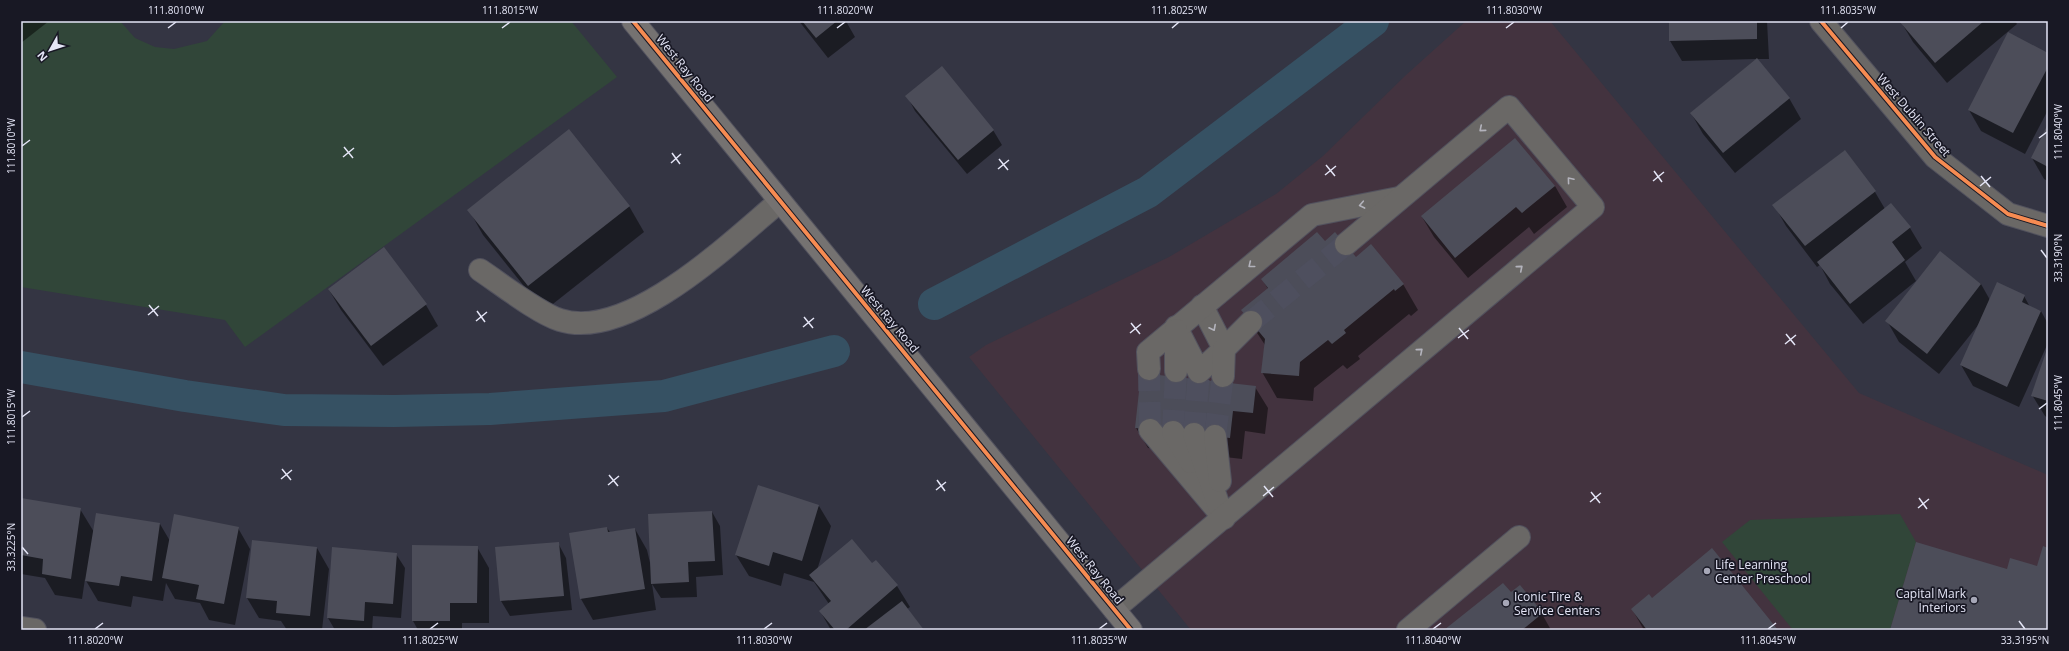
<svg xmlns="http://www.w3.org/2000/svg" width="2069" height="651" viewBox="0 0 2069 651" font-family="'Open Sans',sans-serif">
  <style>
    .commercial { fill: #43333f }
    .green { fill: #314639 }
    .shadow { fill: #0007 }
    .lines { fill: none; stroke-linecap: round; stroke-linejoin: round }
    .canal { stroke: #365163; stroke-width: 32 }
    .building { fill: #4c4d59 }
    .minor-tunnel { stroke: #4e4f5e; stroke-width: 22; stroke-dasharray: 22 11; stroke-linecap: butt }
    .minor-casing { stroke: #52525e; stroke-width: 24 }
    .major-casing { stroke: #52525e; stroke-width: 24 }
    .minor { stroke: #6a6866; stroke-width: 22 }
    .major { stroke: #757271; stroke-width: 22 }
    .cycleway-casing { stroke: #181824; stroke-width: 6 }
    .cycleway { stroke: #f68b52; stroke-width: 4 }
    .oneway { stroke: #b3b3bc }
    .ticks { fill: none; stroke: #e4e5f6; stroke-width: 1.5 }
    .poi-dot { fill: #a6a7b7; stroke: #181824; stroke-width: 1.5 }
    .labels { text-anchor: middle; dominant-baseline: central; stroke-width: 3.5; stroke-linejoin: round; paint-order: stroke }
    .street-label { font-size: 12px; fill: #e4e5f6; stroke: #181824 }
    .poi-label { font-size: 12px; fill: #e4e5f6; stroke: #181824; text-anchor: start }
    .neatline { fill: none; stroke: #e4e5f6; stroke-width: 1.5 }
    .ticks-label { font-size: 10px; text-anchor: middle; fill: #e4e5f6 }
  </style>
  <rect width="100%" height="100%" fill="#343543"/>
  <path class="commercial" d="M1466,21H1550L1859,393L2048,475V630H1191L969,357L986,345L1169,257L1276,194L1323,156L1406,75Z"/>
  <g class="green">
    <path d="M21,21H120L135,38L155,47L174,49L207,41L225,21H571L617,77L245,347L225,320L21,287Z"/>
    <path d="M1900,514L1916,542L1890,630H1793L1722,542L1750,520Z"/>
  </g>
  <g class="shadow">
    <path d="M21,21H49L21,43Z"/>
    <path d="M799,21H850L847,23L855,37L828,58Z"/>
    <path d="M1670,21H1767L1769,59H1757L1789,98L1801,119L1735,173L1703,134L1691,113L1756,59L1682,61L1670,41Z"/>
    <path d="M2015,21L2017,24L1947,83L1913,42L1901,22Z"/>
    <path d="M2048,54V110L2025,154L1981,131L1969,110Z"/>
    <path d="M907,96L993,130L1002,145L967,174L915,111Z"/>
    <path d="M2048,126V181L2044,179L2032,158Z"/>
    <path d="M1844,151L1875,192L1885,209L1910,228L1922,248L1905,262L1916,281L1863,324L1830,284L1820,265L1817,267L1786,226L1774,205Z"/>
    <path d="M1555,186L1567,207L1534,234L1529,227L1468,278L1434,237L1422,217Z"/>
    <path d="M629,206L644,232L544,311L483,235L469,210Z"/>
    <path d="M1325,243L1403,284L1418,310L1411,316L1409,314L1358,356L1360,359L1347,369L1343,365L1314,388L1313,401L1277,398L1262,372L1265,345L1242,310L1268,289L1262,279Z"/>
    <path d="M1940,253L1981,284L1990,300L2024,296L2030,307L2041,311L2048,324V343L2019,407L1973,386L1961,365L1979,324L1939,374L1899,342L1887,321Z"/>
    <path d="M329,290L426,305L438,326L383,366L341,310Z"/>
    <path d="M2048,349V418L2045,416L2032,395Z"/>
    <path d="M1255,387L1268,408L1265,434L1245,431L1242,459L1148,448L1136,428Z"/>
    <path d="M21,499L80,509L94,532L160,524L170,541L238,528L250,549L235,625L209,620L200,603L175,599L166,583L163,601L133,596L131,607L98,601L85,579L82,599L55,595L45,578L21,574Z"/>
    <path d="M819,506L831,526L817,570L872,564L876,561L897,586L910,607L907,609L923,630H831L820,611L829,604L814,582L784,573L781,586L749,576L736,555Z"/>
    <path d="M712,512L720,526L723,575L696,577L697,597L661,598L652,584L656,610L593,620L581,599L607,528L610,532L635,529L647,550L652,571Z"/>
    <path d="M558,543L566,558L572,610L510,616L501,601L496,548Z"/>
    <path d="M477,547L489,568V623H462V630H418L413,621Z"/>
    <path d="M317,548L329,569L322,630H287L281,621L259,618L247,598Z"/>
    <path d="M396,554L405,568L401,618L373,616L372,630H335L328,618Z"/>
    <path d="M1510,594L1542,614L1551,630H1446Z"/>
    <path d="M1651,599L1777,630H1644L1632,609Z"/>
  </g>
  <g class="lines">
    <g class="canal">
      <path d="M934,304L1148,192L1373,21"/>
      <path d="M21,367L185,396L284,410L394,411L490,409L664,396L834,351"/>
    </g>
  </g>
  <g class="building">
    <path d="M802,21H837L816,38Z"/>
    <path d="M1669,21H1757V39L1669,41Z"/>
    <path d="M1899,21H1984L1935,63Z"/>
    <path d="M2008,32L2048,53V67L2013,133L1968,110Z"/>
    <path d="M1757,58L1790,98L1723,153L1690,113Z"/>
    <path d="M942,66L994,130L958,160L905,96Z"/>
    <path d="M2048,124V167L2031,158Z"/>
    <path d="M569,129L630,206L528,286L467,210Z"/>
    <path d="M1515,138L1555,186L1522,213L1516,207L1455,258L1421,216Z"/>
    <path d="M1845,150L1876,191L1805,246L1772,205Z"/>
    <path d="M1891,203L1911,227L1892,242L1905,260L1850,304L1817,262Z"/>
    <path d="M1317,232L1325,241L1335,232L1356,257L1371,244L1404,284L1395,291L1394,289L1344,330L1346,333L1332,344L1328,340L1300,362L1299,376L1261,373L1265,339L1241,310L1268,288L1261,279Z"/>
    <path d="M384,247L427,304L371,346L328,289Z"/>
    <path d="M1940,251L1981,284L1927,354L1885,321Z"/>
    <path d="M1997,282L2025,295L2022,302L2041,311L2007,387L1960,365Z"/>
    <path d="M2048,346V401L2031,396Z"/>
    <path d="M1141,373L1256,386L1253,413L1233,411L1230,438L1135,428Z"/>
    <path d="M758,485L819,505L802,561L773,552L769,566L735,555Z"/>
    <path d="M21,498L81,508L71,579L42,574L43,559L21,555Z"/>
    <path d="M712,511L715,561L688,562L689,582L651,584L648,514Z"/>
    <path d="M96,513L160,523L152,581L121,576L119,586L85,581Z"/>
    <path d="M174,514L239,527L224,604L196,599L199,585L162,578Z"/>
    <path d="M607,527L608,532L635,528L645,589L580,599L569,533Z"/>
    <path d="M852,539L872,563L876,560L898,585L846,630H835L819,611L831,601L809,575Z"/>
    <path d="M252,540L317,547L310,616L276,613L277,601L246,598Z"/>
    <path d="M559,542L564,596L500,601L495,547Z"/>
    <path d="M1916,542L2007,569L2010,558L2037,566L2043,546L2048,548V630H1890Z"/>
    <path d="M412,545L478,546L477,603H450V621H412Z"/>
    <path d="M332,547L397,553L393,604L365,602L364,621L327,618Z"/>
    <path d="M1712,548L1778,630H1647L1631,609L1649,594L1652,598Z"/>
    <path d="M1503,583L1511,592L1520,585L1543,613L1522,630H1444Z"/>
    <path d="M902,601L924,630H864Z"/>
  </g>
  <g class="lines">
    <g class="minor-tunnel">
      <path d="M1251,322L1346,244"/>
      <path d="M1149,369L1150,430"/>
      <path d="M1173,432L1176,371"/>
      <path d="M1194,434L1199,372"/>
      <path d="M1215,436L1223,376"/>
    </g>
    <defs>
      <g id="minor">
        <path d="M1821,21L1935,157L2008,214L2048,226"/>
        <path d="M480,270C501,284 538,313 560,320C629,342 731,242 780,201"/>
        <path d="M1176,327L1199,372L1224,349L1202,306"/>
        <path d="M1149,369L1148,352L1312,215L1399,198"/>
        <path d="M1176,371V330"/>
        <path d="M1223,376L1224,349L1251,322"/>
        <path d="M1150,430L1224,518"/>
        <path d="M1173,432L1191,462"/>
        <path d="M1194,434L1219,506"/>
        <path d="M1215,436L1220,481"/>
        <path d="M1114,609L1593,207L1509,107L1346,244"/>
        <path d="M21,628L35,630"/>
        <path d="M1408,630L1519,537"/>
      </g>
      <path id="major" d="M633,21L1131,630"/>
    </defs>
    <use href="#minor" class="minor-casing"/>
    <use href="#major" class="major-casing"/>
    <use href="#minor" class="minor"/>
    <use href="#major" class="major"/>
    <defs>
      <g id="cycleway">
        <path d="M633,21L1131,630"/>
        <path d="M1821,21L1935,157L2008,214L2048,226"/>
      </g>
    </defs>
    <use href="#cycleway" class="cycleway-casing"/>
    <use href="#cycleway" class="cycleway"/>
  </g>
  <defs><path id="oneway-chevron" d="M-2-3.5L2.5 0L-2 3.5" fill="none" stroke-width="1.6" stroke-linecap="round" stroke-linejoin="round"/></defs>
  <g class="oneway">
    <use href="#oneway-chevron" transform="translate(1482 129) rotate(140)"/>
    <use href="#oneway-chevron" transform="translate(1570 180) rotate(-130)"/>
    <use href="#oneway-chevron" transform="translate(1362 205) rotate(169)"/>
    <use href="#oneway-chevron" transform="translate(1251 265) rotate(141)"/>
    <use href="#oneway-chevron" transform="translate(1520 268) rotate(-40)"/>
    <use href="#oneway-chevron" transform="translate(1213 328) rotate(63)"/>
    <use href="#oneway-chevron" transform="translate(1420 351) rotate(-40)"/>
  </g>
  <path class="ticks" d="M168,28L176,22M502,28L510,22M837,28L845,22M1172,28L1179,22M1506,28L1514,22M1841,28L1848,22M2039,138L2047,132M22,146L30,140M344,147L353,158M672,153L680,164M343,157L354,148M999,159L1008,170M671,163L681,154M1326,165L1335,176M998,169L1009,160M1654,171L1662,182M1325,175L1336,166M1981,176L1990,187M1653,181L1664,172M1980,186L1991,177M2041,250L2047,258M149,305L158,316M477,311L485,322M148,315L159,306M804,317L813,328M476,321L487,312M1131,323L1140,334M803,327L814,318M1459,328L1468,339M1130,333L1141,324M1786,334L1795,345M1458,338L1469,330M1785,344L1796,335M2039,409L2047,403M22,417L30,411M282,469L291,480M609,475L618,486M281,479L292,470M937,480L945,491M608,485L619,476M1264,486L1273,497M936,490L946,482M1591,492L1600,503M1263,496L1274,487M1919,498L1927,509M1590,502L1601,493M1918,508L1929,499M22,547L28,554M2019,621L2025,629M95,629L103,623M430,629L438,623M764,629L772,623M1099,629L1107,623M1433,629L1441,623M1768,629L1776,623"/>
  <g class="poi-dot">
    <circle cx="1707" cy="571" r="4"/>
    <circle cx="1974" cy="600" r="4"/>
    <circle cx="1506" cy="603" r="4"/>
  </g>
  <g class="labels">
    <g class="street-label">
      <text transform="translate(685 68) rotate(51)">West Ray Road</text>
      <text transform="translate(1914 115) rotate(49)">West Dublin Street</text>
      <text transform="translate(890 319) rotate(50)">West Ray Road</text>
      <text transform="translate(1095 570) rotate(51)">West Ray Road</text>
    </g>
    <g class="poi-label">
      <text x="1715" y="564">Life Learning<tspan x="1715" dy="14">Center Preschool</tspan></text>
      <text x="1966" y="593" text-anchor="end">Capital Mark<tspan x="1966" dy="14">Interiors</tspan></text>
      <text x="1514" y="596">Iconic Tire &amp;<tspan x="1514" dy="14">Service Centers</tspan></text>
    </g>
  </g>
  <rect width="2069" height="651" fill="none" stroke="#181824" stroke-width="44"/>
  <g transform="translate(50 50) rotate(231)" stroke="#181824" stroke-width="3" paint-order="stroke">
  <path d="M0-3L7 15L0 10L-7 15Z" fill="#e4e5f6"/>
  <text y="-6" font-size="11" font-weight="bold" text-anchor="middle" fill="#e4e5f6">N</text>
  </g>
  <rect x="22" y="22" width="2025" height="607" class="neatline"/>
  <g class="ticks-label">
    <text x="176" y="14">111.8010°W</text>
    <text x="510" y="14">111.8015°W</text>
    <text x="845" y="14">111.8020°W</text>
    <text x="1179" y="14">111.8025°W</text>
    <text x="1514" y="14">111.8030°W</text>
    <text x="1848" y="14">111.8035°W</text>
    <text transform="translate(2058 132) rotate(-90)" y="4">111.8040°W</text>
    <text transform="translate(11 146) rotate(-90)" y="4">111.8010°W</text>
    <text transform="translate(2058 258) rotate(-90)" y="4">33.3190°N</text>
    <text transform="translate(2058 403) rotate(-90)" y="4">111.8045°W</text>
    <text transform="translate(11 417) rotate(-90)" y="4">111.8015°W</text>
    <text transform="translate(11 547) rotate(-90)" y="4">33.3225°N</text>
    <text x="95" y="644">111.8020°W</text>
    <text x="430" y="644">111.8025°W</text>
    <text x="764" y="644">111.8030°W</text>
    <text x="1099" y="644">111.8035°W</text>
    <text x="1433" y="644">111.8040°W</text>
    <text x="1768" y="644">111.8045°W</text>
    <text x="2025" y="644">33.3195°N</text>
  </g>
</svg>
